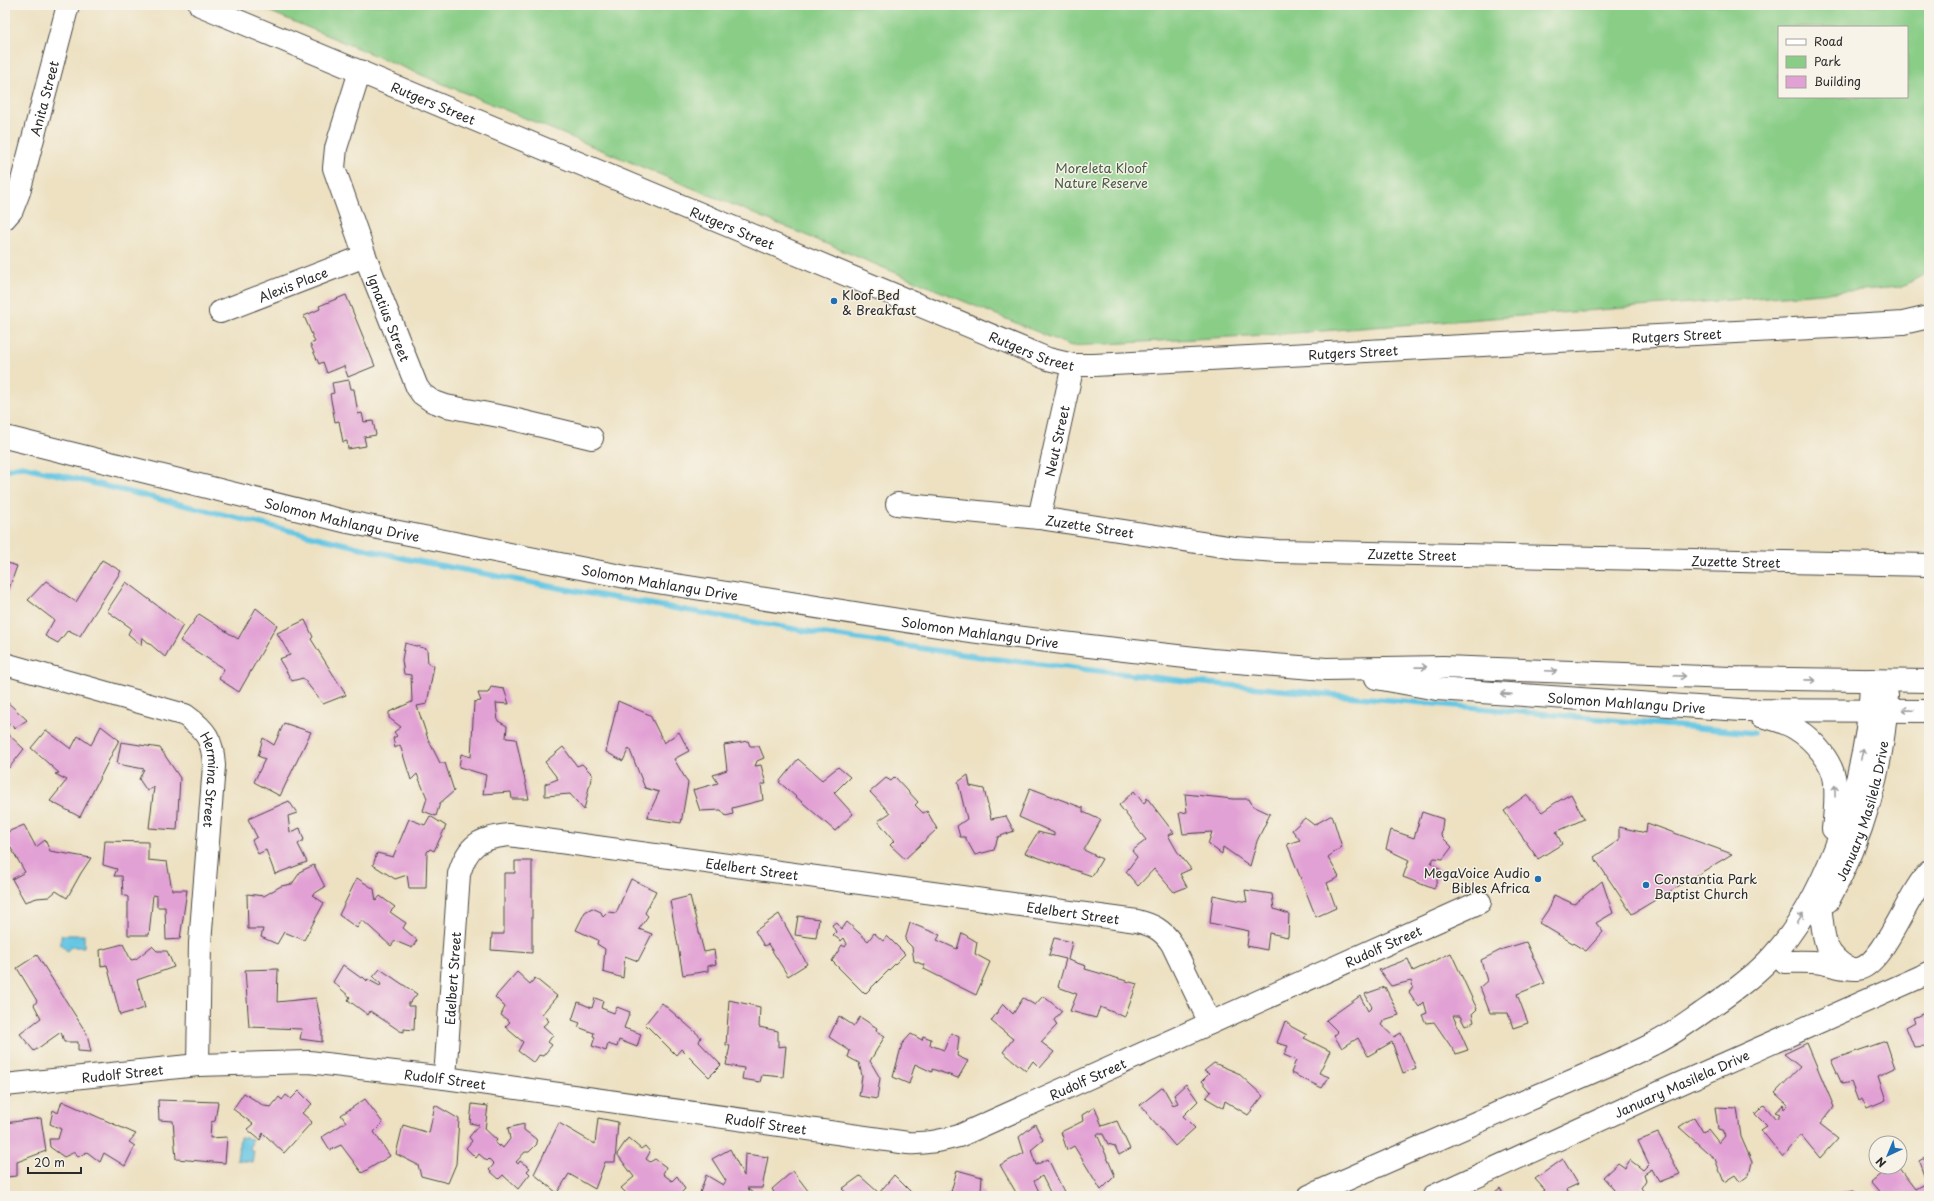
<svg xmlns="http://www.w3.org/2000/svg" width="1934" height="1201" viewBox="0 0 1934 1201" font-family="'Playpen Sans',sans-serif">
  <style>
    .green { fill: #89cd87; stroke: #5a7c59; fill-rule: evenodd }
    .water { fill: #65c6e3; stroke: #487887 }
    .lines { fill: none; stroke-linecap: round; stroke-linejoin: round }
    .stream { stroke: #65c6e3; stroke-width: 5.5 }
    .building { fill: #e2a1d4 }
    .minor-casing { stroke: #484642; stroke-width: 24 }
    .major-casing { stroke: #484642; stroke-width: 24 }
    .minor { stroke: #fff; stroke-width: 22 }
    .major { stroke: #fff; stroke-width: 22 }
    .oneway { stroke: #a0a0a0 }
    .poi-dot { fill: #1f6fb2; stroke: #f7f3e8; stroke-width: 1.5 }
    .labels { text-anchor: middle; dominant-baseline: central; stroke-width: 3; stroke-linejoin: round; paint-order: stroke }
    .street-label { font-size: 13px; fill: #2b2b2b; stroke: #f7f3e8 }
    .park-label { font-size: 13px; fill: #475c47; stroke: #f7f3e8 }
    .poi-label { font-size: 13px; fill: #2b2b2b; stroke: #f7f3e8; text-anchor: start }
  </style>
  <rect width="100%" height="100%" fill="#f7f3e8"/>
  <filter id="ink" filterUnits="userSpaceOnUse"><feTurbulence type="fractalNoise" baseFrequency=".025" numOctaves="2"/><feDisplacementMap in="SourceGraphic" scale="8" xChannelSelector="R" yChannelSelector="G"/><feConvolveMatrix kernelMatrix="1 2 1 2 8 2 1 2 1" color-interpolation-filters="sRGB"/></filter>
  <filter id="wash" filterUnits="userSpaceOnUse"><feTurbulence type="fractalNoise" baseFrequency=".012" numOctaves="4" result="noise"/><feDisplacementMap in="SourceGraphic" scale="16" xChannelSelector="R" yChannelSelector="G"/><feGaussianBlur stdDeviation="0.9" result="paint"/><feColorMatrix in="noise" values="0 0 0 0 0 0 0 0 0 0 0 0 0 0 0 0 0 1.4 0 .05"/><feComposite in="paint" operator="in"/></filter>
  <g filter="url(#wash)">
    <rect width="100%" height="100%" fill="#ede1c2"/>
    <path class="green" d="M254,5H1929V272L1901,287L1282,334L1071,346ZM1779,27H1907V97H1779Z"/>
    <g class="water">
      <path d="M61,935H84V947H71L67,951L61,945Z"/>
      <path d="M240,1137L252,1139L250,1150L254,1151L252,1162L237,1160Z"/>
    </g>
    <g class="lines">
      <path class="stream" d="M5,470L22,466L407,559L586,593L812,632L980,657L1194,682L1754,733"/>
    </g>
    <g id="blocks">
      <g class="building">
        <path d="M346,295L375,366L348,377L344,366L327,373L323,362L319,364L310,344L315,342L304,316L320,309L319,306Z"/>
        <path d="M349,380L351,389H354L358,414L362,413L364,422L373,421L376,435L364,437L366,446L348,449L347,441L343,442L339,421L335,422L330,394L334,393L332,383Z"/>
        <path d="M102,560L121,571L80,636L68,630L58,643L45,636L54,620L28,600L46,581L76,602Z"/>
        <path d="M5,562L17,566L5,600Z"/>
        <path d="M126,582L183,625L165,657L142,637L141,645L128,634L131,628L107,611Z"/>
        <path d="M256,608L277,625L239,692L219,679L224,669L180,641L199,614L238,639Z"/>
        <path d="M305,620L313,637L311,639L346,695L323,704L303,678L292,681L279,659L290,655L277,633Z"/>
        <path d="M405,643L427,649L428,664L434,666L427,704L417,706L428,739L440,763H445L454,791L440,803L436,816L423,811L427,798L417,774L411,780L400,745L395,748L393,738L397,736L394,732L401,727L389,718V712L412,702L411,675L404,674L402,660Z"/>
        <path d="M491,687L504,689L509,704L496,703L498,721L507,726L506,738L516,739L529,799H512L511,792L483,794L486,775L459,767L461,754L471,757L474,702L481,701L478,693H488Z"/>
        <path d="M5,700L27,720L15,728L10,723L5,730Z"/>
        <path d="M618,701L650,715L664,743L679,732L689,751L674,759L688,783L681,823L647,818L659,792L645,788L629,748L623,761L606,752Z"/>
        <path d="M284,723L311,732L280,796L254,782L265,759L258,756L263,738L274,745Z"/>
        <path d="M101,726L119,740L80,817L50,801L67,780L55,774L59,773L31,748L46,730L71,749L78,736L91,745Z"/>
        <path d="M5,731L24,749L9,768L5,765Z"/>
        <path d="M748,741L750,746H759L764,758L757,761L755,766L761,765L766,784H761L763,800L732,808L733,814L726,816L721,810L700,811L693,790L718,783L713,775L727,770L724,745Z"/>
        <path d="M121,742L160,748L180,778L177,830L149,828L154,787L147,791L139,779L144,769L117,764Z"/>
        <path d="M563,747L577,766L582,764L592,774L584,810L570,794L545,796V784L558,779L545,762Z"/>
        <path d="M798,759L822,780L838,767L850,777L834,793L853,814L835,831L779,782Z"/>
        <path d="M968,775L970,786L984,789L991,819L1006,816L1014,831L998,837L994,850L975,855L965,837H960L957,826L967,819L958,782Z"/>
        <path d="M895,777L918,802L915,805L923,813L927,811L937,829L905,859L890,845L894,841L878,821L890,813L870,792L886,778L891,781Z"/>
        <path d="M1030,788L1083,808V812L1101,820L1084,850L1102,859L1092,876L1025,853L1038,832L1054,836V833L1019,817Z"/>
        <path d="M1134,791L1144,804L1147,798L1174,833L1168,835L1177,851L1191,869L1180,874L1187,887L1174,892L1154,869L1138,886L1126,872L1137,857L1132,851L1146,840L1119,805Z"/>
        <path d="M1185,794L1233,799H1249L1253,806L1270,814L1257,841L1250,866L1223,847L1222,854L1208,844L1212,832L1183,834L1179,813L1187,812Z"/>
        <path d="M1571,794L1584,819L1556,832L1562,844L1538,859L1504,811L1526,795L1542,812L1555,803Z"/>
        <path d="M289,801L297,813L288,816L290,832L300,828L304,840L298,844L307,862L275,874L266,850L258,854L252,840L257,837L248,819Z"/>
        <path d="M1422,812L1443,819L1441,836L1452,847L1443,859L1434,858L1431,863L1441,870L1434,889L1403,877L1409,860L1386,849L1391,830L1414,838Z"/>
        <path d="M1332,815L1342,847L1328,857L1339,877L1327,883L1336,908L1316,917L1287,844L1300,840L1292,830L1305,818L1314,825Z"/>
        <path d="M430,816L446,826L434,851L430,849L427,852L426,888H409L407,875L395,879L373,865L377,853L393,857L409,819L425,825Z"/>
        <path d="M1647,823L1732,854L1632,914L1594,857L1619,840V827L1646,833Z"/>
        <path d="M24,825L36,847L45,840L50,851L91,858L81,873L67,898L56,891L49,897L37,898L25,902L12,879L25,872L5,838V833Z"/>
        <path d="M105,841L148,842V860L167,862L172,890H187L180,939L166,940L165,907H157V896L153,895L149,935H128V897L123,895L122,876H114L117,869L103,865Z"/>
        <path d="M515,861H532V953L491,950L492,934H504V873H515Z"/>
        <path d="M314,865L325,887L312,895L324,903L304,940L284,932L277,944L261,937L263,929H248L247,894L264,896L281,886L292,884L301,871Z"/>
        <path d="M357,878L374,889L376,901L380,896L395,907L390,912L406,923L403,928L417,940L412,948L395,941L391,946L362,920L357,928L339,915Z"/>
        <path d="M631,879L656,891L645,913L648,916L639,929L652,934L638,961L625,956L623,978L603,972L605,949L597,944L598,940L576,930L585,912L592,908L601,912L603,917L608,912L616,913Z"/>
        <path d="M1602,881L1613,913L1596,923L1603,932L1586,951L1539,923L1550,907L1554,895L1574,904Z"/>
        <path d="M1245,890L1272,894L1274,909L1289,914L1288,937L1269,933L1267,950L1247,946L1249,931L1210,923L1213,895L1247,902Z"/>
        <path d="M690,896L704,952L714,950L716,964L708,966V971L683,975L670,901Z"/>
        <path d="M779,914L807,964L788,976L768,944L764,946L755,931Z"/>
        <path d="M798,916L819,919L816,938L795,935Z"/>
        <path d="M836,922L842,929L847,922L868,941L874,933L883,941L887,936L905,954L865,994L832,961L842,945L845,947L847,944L844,938L841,941L833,935L836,932L832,925Z"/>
        <path d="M910,923L940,935L937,940L957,949L962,933L977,942L975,954L990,962L976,995L924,969V965L914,961L912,947L905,940Z"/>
        <path d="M1054,938L1072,942L1068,960L1086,966L1085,969L1137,984L1125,1017L1100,1007L1096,1018L1070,1011L1077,994L1058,987L1066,959L1049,955Z"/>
        <path d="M1526,942L1545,983L1517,994L1528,1023L1513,1028L1508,1013H1490L1480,987L1487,981L1481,960L1503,949Z"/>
        <path d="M123,944L131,960L136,959L152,946L157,951H167L174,967L137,980L145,1008L120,1015L107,965L101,966L100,950Z"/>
        <path d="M1451,953L1477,1009L1472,1014L1474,1022L1465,1026L1460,1016H1453L1468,1050L1456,1054L1434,1022L1426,1023L1422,1015L1427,1013L1424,1002L1419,1007L1409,992L1413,987L1411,981L1391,986L1379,970L1408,959L1413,971Z"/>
        <path d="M37,955L87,1034L91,1052L78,1051V1042H64L61,1032L34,1051L20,1034L41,1018L34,1005L37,1001L17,968Z"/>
        <path d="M343,965L361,978L363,977L367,981V979L380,986L381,984L373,977L380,969L417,994L410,1003H408V1006H415L414,1030L404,1029V1032L400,1031L370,1011L368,1015L348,1000L350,997L333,982Z"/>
        <path d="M278,969L277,1002L316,998L322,1027V1042L300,1039L302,1029L249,1027L245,970Z"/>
        <path d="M517,972L530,984L535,978L557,996L542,1014L549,1021L543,1026L553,1035L548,1042L552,1045L543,1056L539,1055L534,1063L518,1051L523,1042L505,1027L510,1022L501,1015L505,1007L495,997Z"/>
        <path d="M1385,987L1399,1015L1384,1020L1381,1025L1394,1037L1401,1033L1416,1068L1403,1073L1392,1042L1368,1056L1358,1038L1342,1048L1334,1036L1338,1032L1326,1020L1360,996L1368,1011L1372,1007L1365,994Z"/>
        <path d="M1043,996L1062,1011L1054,1020L1057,1025L1041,1042L1054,1052L1040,1068L1033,1061L1026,1071L1003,1052L1013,1039L991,1021L1003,1004L1013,1014L1023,998L1035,1005Z"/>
        <path d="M595,998L603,1001L601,1008L614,1013L617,1007L630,1012L624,1028L641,1034L637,1047L619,1040L617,1047L608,1044L606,1051L592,1046L595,1037L593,1036L594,1033L578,1027L580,1023L572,1020L578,1002L592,1008Z"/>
        <path d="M729,1000L760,1007L759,1027L778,1031V1047L786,1046L783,1077L762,1075L760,1082L742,1079L744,1068L726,1065L730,1046L726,1045Z"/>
        <path d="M662,1003L701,1037L699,1042L721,1065L709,1077L681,1049L676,1055L645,1024Z"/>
        <path d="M1927,1012H1929V1054L1926,1046L1914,1047L1906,1027L1915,1022L1913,1018Z"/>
        <path d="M839,1016L854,1026L860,1017L877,1028L876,1031L885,1036L870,1061L880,1078L877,1099L859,1096L862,1076L859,1063L848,1057L850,1051L829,1037Z"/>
        <path d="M1285,1021L1292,1027L1307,1035L1304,1038L1330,1051L1319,1073L1329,1077L1322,1088L1291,1073L1296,1060L1284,1055L1288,1046L1277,1043Z"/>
        <path d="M951,1033L959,1037L957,1056L968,1061L958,1078L932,1069V1072L915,1064L909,1084L893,1077L902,1044L911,1034L922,1040L923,1036L931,1039L930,1045L944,1050Z"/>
        <path d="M1886,1041L1895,1068L1878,1076L1886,1100L1867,1108L1862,1099L1858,1101L1851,1082L1842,1084L1831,1060Z"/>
        <path d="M1807,1043L1834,1107L1820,1124L1838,1138L1820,1158L1801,1135L1783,1157L1761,1130L1767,1126L1755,1114L1764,1105L1776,1119L1780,1114L1775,1112L1783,1105L1784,1109L1788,1105L1775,1093L1800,1067L1784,1054Z"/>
        <path d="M1214,1063L1238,1073L1263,1096L1248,1115L1225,1101L1223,1108L1206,1098L1211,1092L1202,1081L1209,1074L1204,1071Z"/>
        <path d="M1186,1084L1198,1101L1183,1116L1195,1128L1175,1146L1140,1105L1163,1087L1173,1105L1178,1103L1174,1095Z"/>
        <path d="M299,1091L312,1104L302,1113L312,1122L284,1153L263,1133L260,1140L247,1129L253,1124L233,1109L244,1093L264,1106L271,1107L279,1097L282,1100L286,1095L291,1099Z"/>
        <path d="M365,1099L383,1123L374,1132L390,1156L362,1173L341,1145L330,1150L322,1137L346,1122L341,1115Z"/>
        <path d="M158,1100L218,1102L215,1121L211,1122L210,1138L227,1137L225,1163L176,1159L173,1121L159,1120Z"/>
        <path d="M62,1101L136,1134L129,1142L135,1146L125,1166L104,1153L100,1162L87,1152L78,1157L75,1152L64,1157L50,1147L49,1139H58L61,1129L50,1124L53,1110L58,1113Z"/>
        <path d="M472,1104L488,1106L485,1129L497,1140L495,1143L499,1147L500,1145L503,1148L510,1139L508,1128L524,1124V1130L536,1139L537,1144L529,1152H525L516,1162L518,1164L520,1161L530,1168L527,1171L530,1174L518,1189L503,1175L499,1179L489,1170L494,1164L489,1159L487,1161L479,1154L476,1158L466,1148L472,1141L469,1137L479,1125L470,1123Z"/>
        <path d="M435,1105L459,1119L456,1164L448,1183L421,1176L418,1165L396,1154L403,1125L429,1133Z"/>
        <path d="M1095,1107L1102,1126L1117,1121L1130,1149L1119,1155L1115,1146L1108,1144L1103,1134H1097L1115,1176L1101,1190L1074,1146L1067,1150L1061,1132L1083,1121L1082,1115Z"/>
        <path d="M1715,1107L1737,1108L1741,1137L1752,1162L1749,1175L1740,1182L1735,1175L1724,1182L1715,1159L1679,1127L1694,1117L1703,1132L1708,1129L1719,1143L1725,1136L1722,1130L1718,1129Z"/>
        <path d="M41,1118L46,1151L17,1162V1176L5,1177V1123Z"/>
        <path d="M598,1118L618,1122L615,1162H605L595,1189L569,1174L557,1193L534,1174L559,1123L595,1144Z"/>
        <path d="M1035,1124L1043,1140L1031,1150L1036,1165L1048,1159L1065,1194L1052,1196L1042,1176L1034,1181L1041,1196H1018L1000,1165L1024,1153L1019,1137Z"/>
        <path d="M1658,1133L1680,1174L1659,1182L1652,1169L1644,1174L1646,1180L1641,1188L1648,1196H1619L1603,1177L1618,1163L1625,1168L1630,1160L1643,1170L1649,1164L1638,1141Z"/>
        <path d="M628,1138L641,1149L645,1146L650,1152L646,1159L650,1162L655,1159L666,1167L663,1174L672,1181L677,1176L685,1189L678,1196H629L621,1188L634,1177L617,1154Z"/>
        <path d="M730,1149L744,1176L745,1154L768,1157L762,1188H747L755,1195L754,1196H699L706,1175L723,1185L726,1181L712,1159Z"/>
        <path d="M1929,1155L1928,1196H1882L1871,1183L1890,1167H1899L1916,1189L1927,1183L1919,1161Z"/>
        <path d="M1563,1159L1578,1184L1567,1189L1570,1196H1537L1545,1190L1535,1179Z"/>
        <path d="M957,1170L982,1177L981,1190L985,1192V1196H935L951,1192Z"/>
        <path d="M793,1171L812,1196H776L772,1189Z"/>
        <path d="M894,1175L914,1195L850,1196L842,1189L860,1176L879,1193Z"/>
        <path d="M1500,1188L1504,1196H1490Z"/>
        <path d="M1854,1190L1855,1196H1840V1193Z"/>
      </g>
    </g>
  </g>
  <g filter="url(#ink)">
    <use href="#blocks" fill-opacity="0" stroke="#484642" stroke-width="1"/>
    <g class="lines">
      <defs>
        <g id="minor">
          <path id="s1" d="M200,5L1048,359L1073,365H1094L1851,326L1903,323L1929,317"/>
          <path id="s2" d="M360,71L336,148L334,168L365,256L417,387L422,394L432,401L446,406L504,417L592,438"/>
          <path id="s3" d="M5,218L12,210L19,192L68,5"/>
          <path id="s4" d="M220,312L365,256"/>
          <path id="s5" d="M897,504L1039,518L1235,548L1278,551L1929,565"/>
          <path id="s6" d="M1039,518L1073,365"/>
          <path id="s7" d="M5,664L185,715C206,730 213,740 214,766L200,943L198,1065"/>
          <path d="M1821,913C1824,940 1824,954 1848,968"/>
          <path d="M1785,962C1797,962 1809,961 1821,963C1833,965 1846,970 1858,969C1884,965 1908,892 1929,872"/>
          <path id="s8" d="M445,1078L459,874C468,844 480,838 509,835L1137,921C1153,925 1163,930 1172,944L1210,1023"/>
          <path id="s9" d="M5,1085L198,1065L309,1062L445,1078L908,1143C926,1144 941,1141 959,1136L1480,902"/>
          <path id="s10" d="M1434,1196L1661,1092L1929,973"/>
        </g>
        <g id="major">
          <path id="s11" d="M5,437L348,522L631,578L963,630L1063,643L1212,660L1326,669L1443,667L1730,678L1929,681"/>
          <path id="s12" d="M1376,678L1437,689L1741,710L1929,711"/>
          <path d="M1761,716C1773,719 1786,722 1796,729C1813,739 1833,762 1835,782C1836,798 1835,813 1833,829"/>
          <path id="s13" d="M1828,901C1863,839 1884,766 1887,695"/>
          <path d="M1309,1196C1383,1163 1458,1131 1532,1098C1573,1080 1614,1064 1653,1044C1670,1036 1686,1024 1702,1013C1725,997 1747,982 1767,962C1829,899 1870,768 1871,680"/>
        </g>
      </defs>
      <use href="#minor" class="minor-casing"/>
      <use href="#major" class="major-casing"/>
      <use href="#minor" class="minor"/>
      <use href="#major" class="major"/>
    </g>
    <defs><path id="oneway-shaft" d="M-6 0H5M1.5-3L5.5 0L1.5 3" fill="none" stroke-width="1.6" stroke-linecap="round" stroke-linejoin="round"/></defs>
    <g class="oneway">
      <use href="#oneway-shaft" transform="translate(1421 667) rotate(-1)"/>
      <use href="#oneway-shaft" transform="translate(1551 671) rotate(2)"/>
      <use href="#oneway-shaft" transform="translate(1680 676) rotate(2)"/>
      <use href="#oneway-shaft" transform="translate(1810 680) rotate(1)"/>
      <use href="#oneway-shaft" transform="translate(1506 694) rotate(-176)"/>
      <use href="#oneway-shaft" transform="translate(1908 710) rotate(-178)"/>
      <use href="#oneway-shaft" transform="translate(1862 754) rotate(-78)"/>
      <use href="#oneway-shaft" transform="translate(1835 791) rotate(-91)"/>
      <use href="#oneway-shaft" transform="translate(1800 918) rotate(-58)"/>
    </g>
  </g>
  <g class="poi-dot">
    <circle cx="834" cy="301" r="4"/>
    <circle cx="1538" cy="879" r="4"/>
    <circle cx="1646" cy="885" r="4"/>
  </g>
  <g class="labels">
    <g class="street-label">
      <text stroke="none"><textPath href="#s3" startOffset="127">Anita Street</textPath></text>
      <text stroke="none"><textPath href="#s1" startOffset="253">Rutgers Street</textPath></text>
      <text stroke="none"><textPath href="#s1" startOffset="577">Rutgers Street</textPath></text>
      <text stroke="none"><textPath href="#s4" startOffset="78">Alexis Place</textPath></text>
      <text stroke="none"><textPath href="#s2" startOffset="260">Ignatius Street</textPath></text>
      <text stroke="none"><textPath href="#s1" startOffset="1549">Rutgers Street</textPath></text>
      <text stroke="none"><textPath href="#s1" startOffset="901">Rutgers Street</textPath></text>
      <text stroke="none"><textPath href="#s1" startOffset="1225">Rutgers Street</textPath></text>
      <text stroke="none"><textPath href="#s6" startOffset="79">Neut Street</textPath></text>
      <text stroke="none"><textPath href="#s11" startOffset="347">Solomon Mahlangu Drive</textPath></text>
      <text stroke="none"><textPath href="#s5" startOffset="194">Zuzette Street</textPath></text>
      <text stroke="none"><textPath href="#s5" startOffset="518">Zuzette Street</textPath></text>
      <text stroke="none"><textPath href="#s5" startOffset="842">Zuzette Street</textPath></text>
      <text stroke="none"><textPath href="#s11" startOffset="671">Solomon Mahlangu Drive</textPath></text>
      <text stroke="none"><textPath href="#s11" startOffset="995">Solomon Mahlangu Drive</textPath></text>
      <text stroke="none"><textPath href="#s12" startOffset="252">Solomon Mahlangu Drive</textPath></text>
      <text stroke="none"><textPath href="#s7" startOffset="262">Hermina Street</textPath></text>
      <text stroke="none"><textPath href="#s13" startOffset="97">January Masilela Drive</textPath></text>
      <text stroke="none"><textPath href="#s8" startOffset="519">Edelbert Street</textPath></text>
      <text stroke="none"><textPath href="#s8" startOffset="843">Edelbert Street</textPath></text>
      <text stroke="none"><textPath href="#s9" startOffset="1426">Rudolf Street</textPath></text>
      <text stroke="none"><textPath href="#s8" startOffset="100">Edelbert Street</textPath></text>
      <text stroke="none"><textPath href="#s9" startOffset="118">Rudolf Street</textPath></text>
      <text stroke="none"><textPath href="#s9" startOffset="1102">Rudolf Street</textPath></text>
      <text stroke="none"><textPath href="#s9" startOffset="442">Rudolf Street</textPath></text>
      <text stroke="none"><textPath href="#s10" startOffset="272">January Masilela Drive</textPath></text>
      <text stroke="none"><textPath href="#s9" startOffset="766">Rudolf Street</textPath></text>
    </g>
    <g class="park-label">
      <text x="1101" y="167">Moreleta Kloof<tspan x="1101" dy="15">Nature Reserve</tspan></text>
    </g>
    <g class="poi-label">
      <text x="842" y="294">Kloof Bed<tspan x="842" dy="15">&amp; Breakfast</tspan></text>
      <text x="1530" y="872" text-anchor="end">MegaVoice Audio<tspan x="1530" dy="15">Bibles Africa</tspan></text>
      <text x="1654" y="878">Constantia Park<tspan x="1654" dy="15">Baptist Church</tspan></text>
    </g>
  </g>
  <rect width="1934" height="1201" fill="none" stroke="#f7f3e8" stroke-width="20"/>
  <rect x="1778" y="26" width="130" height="72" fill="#f7f3e8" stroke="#a5a39c"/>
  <rect x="1786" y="39" width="20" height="6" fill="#ffffff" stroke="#a5a39c"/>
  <text x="1814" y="46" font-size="12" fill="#2b2b2b">Road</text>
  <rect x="1786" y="56" width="20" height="12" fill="#89cd87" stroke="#a5a39c"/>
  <text x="1814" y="66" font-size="12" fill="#2b2b2b">Park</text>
  <rect x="1786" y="76" width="20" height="12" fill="#e2a1d4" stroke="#a5a39c"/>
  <text x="1814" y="86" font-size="12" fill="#2b2b2b">Building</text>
  <g transform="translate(1888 1155) rotate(224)"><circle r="19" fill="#f7f3e8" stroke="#a5a39c"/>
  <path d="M0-3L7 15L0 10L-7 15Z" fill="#1f6fb2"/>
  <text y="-6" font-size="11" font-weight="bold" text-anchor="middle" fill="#2b2b2b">N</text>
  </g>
  <path d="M28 1167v6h53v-6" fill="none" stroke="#2b2b2b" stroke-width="2"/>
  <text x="34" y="1167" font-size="12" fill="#2b2b2b" stroke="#f7f3e8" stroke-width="3" paint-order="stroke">20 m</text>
</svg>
